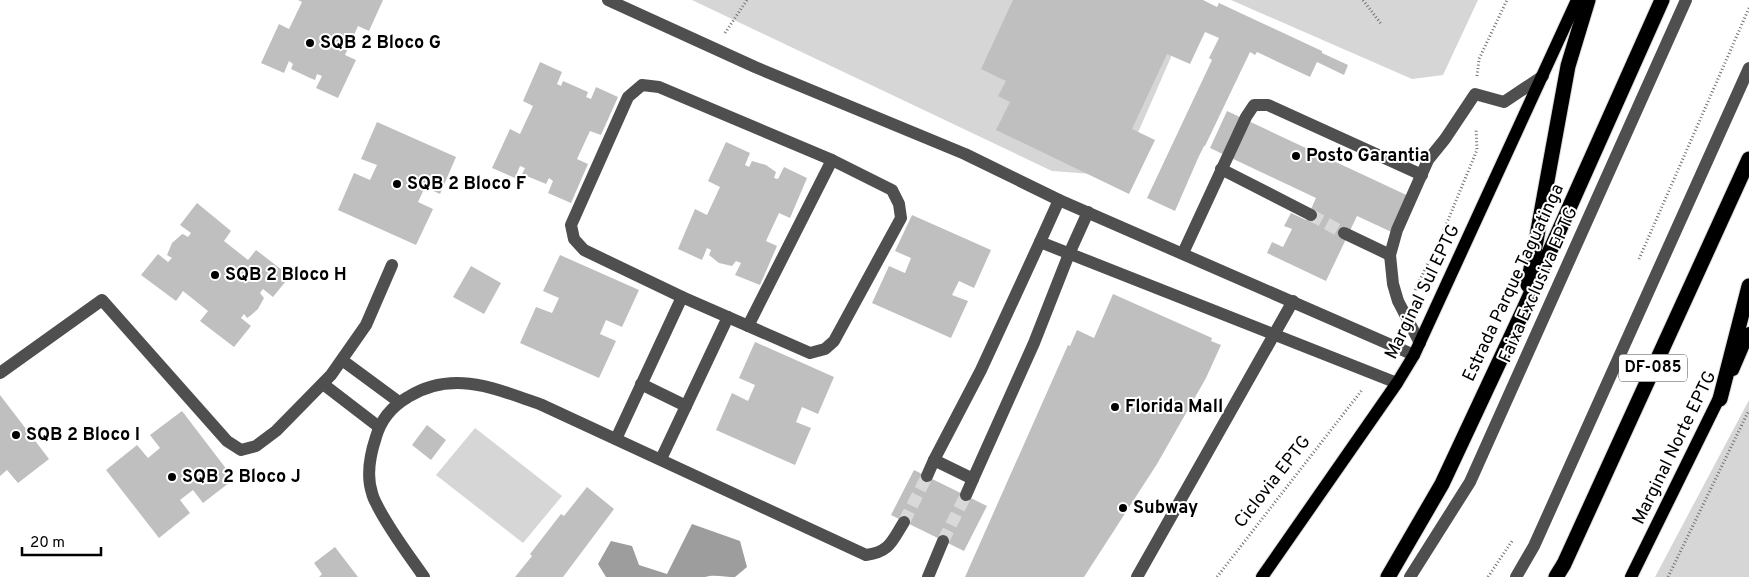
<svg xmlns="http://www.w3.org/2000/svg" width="1749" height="577" viewBox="0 0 1749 577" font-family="Overpass,sans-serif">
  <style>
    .green { fill: #d6d6d6 }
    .water { fill: #9d9d9d }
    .building { fill: #bfbfbf }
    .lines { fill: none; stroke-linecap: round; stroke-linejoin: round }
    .minor-tunnel { stroke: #d9d9d9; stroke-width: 12; stroke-dasharray: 12 6; stroke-linecap: butt }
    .major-casing { stroke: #dbdbdb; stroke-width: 14 }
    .highway-casing { stroke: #dbdbdb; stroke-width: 17 }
    .path { stroke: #717171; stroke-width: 3; stroke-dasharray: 1 2.5; stroke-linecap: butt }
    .minor { stroke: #4f4f4f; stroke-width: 12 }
    .major { stroke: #000; stroke-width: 12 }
    .highway { stroke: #000; stroke-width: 15 }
    .poi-dot { fill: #000; stroke: #fff; stroke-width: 2 }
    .labels { text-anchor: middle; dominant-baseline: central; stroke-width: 4; stroke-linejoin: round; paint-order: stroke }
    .shield { fill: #fff; stroke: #4c4c4c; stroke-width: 1 }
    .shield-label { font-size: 16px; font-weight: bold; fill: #000 }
    .poi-label { font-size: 18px; font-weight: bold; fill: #000; stroke: #fff; text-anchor: start }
    .street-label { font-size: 18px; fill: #000; stroke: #fff }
  </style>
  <rect width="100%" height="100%" fill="#fff"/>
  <g class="green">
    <path d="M692,0H1196L1119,176L1052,171Z"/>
    <path d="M1231,0H1478L1443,75L1412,79Z"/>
    <path d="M1749,400V577H1655Z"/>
    <path d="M475,428L562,496L523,543L436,475Z"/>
  </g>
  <path class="water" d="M692,524L740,541L747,567L735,577C725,577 714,574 705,577H606L598,564L611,541L632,546L639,565L667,574Z"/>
  <g class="building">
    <path d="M298,0H383L369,31L358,26L345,55L356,60L338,98L316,88L322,76L317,74L315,80L310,78L291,69L293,64L289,61L284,73L261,63L279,24L289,29L302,2Z"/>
    <path d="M1013,0H1203L1217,7L1219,3L1322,51V53L1348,65L1344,75L1317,62L1310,77L1257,52L1255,55L1250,52L1205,146H1204L1199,156L1175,211L1147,198L1212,60L1209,58L1219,38L1205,32L1190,64L1167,54L1132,129L1155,140L1129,194L996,130L1010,102L998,96L1006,81L981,69Z"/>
    <path d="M540,62L562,72L557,84L561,86L563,81L588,92L586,97L591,99L596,87L618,97L601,135L590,131L577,159L588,164L571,203L548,193L553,181L549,178L546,184L522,174L525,168L520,166L515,178L492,168L510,129L520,134L533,106L523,101Z"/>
    <path d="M1227,111L1415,199L1398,235L1357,216L1326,281L1267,253L1272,242L1283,247L1292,229L1284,226L1291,213L1306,220L1316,198L1210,148Z"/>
    <path d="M377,122L456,157L440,194L425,187L418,202L433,209L416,245L338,210L354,173L370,180L377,165L361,159Z"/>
    <path d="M726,142L750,153L745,165L749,167L752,161L766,165L776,172L774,178L778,179L784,167L807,178L790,218L779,213L766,241L777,246L760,285L735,275L741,263L736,261L732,266L719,263L709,255L711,250L707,248L702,260L678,249L695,209L707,215L720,187L708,181Z"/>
    <path d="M197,203L231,231L224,241L248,260L256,250L290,276L273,297L263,289L260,293L264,298L258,309L250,316L247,318L244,314L241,318L251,326L234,347L200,321L208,311L183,291L176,301L141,275L158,254L168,262L172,258L167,255L172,243L181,235L183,234L188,237L191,233L180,225Z"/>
    <path d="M912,215L991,250L974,288L959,281L952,295L968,301L951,338L872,303L889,266L905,273L911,258L895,251Z"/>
    <path d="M560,255L639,290L622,327L606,320L600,334L616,341L599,378L520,343L536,307L552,313L559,298L543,291Z"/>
    <path d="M471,266L501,283L484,314L453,297Z"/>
    <path d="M1113,294L1212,338L1211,341L1221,345L1206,378L1157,464L1084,577H965L1068,345L1070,346L1077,330L1094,338Z"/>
    <path d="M755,342L834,377L818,414L802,407L796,422L811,428L795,465L716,430L732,393L748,401L755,385L739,378Z"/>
    <path d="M0,395L49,459L18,483L7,470L0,476Z"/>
    <path d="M182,411L234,479L203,503L193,490L180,500L190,513L159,538L106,470L137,445L148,458L160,448L150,435Z"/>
    <path d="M427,425L446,440L431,460L412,445Z"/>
    <path d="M914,470L987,506L964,551L891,515Z"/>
    <path d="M587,487L614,509L563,577H515L532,556L530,554L561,514L564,516Z"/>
    <path d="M335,547L358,577H319L322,574L314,563Z"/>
  </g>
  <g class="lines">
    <g class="minor-tunnel">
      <path d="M1311,215L1344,233"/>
      <path d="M904,522L927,476"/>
      <path d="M943,541L966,495"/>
    </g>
    <defs>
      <g id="major">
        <path d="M1733,370L1749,333"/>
        <path d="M1262,577L1397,383L1414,355L1577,0"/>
        <path d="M1631,577L1723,390"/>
      </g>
      <g id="highway">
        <path d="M1528,285L1568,66L1588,0"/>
        <path d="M1720,399L1749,286"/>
        <path d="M1388,577L1442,484L1524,309L1662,0"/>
        <path d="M1556,577L1564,564L1749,159"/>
      </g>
    </defs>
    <use href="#major" class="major-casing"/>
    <use href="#highway" class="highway-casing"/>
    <g class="path">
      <path d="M1363,0L1382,25"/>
      <path d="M725,33L747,0"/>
      <path d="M1477,76L1479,59L1507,0"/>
      <path d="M1639,259L1749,8"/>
      <path d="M1415,290L1441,237L1477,150L1476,129"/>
      <path d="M1217,577L1362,390"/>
      <path d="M1488,577L1512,541"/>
      <path d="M1668,577L1749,410"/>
    </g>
    <g class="minor">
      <path d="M608,0L755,67L965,154L1059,200"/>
      <path d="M642,85L659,87L832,160L892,190L899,204L901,218L834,341L825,349L810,353L682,297L584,250L574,239L571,225L628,97Z"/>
      <path d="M1221,169L1311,215"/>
      <path d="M1344,233L1390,255"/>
      <path d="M1040,242L981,370L934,460L973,479L1034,343L1069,254L1088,212"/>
      <path d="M1183,253L1246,117L1254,105H1268L1422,175"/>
      <path d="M748,326L832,160"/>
      <path d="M1420,343L1398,301L1393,284L1390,255L1397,230L1428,160L1445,139L1475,94L1504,102L1543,76"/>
      <path d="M342,360L399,402"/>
      <path d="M0,373L102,300L227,441L241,450L256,446L276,431L331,375L366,325L392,265"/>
      <path d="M1397,383L1040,242L1059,200L1414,355"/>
      <path d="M323,384L379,427"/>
      <path d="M641,384L686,406"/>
      <path d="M616,439L682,297"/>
      <path d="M661,459L728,317"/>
      <path d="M927,476L934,460"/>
      <path d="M966,495L973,479"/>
      <path d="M424,577C408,554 391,532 378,507C376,503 373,498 372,493C366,475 370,455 376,437C381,419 391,407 408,397C453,369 497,389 542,405L866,555C890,552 892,541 904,522"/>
      <path d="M928,577L943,541"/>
      <path d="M1137,577L1293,301"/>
      <path d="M1410,577L1470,482L1686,0"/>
      <path d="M1516,577L1534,546L1749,68"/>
    </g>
    <use href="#major" class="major"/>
    <use href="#highway" class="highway"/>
  </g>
  <g class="poi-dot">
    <circle cx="310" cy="43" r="5"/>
    <circle cx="1296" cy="156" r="5"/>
    <circle cx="397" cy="184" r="5"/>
    <circle cx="215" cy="275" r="5"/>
    <circle cx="1115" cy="407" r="5"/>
    <circle cx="16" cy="435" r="5"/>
    <circle cx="172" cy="477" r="5"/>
    <circle cx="1123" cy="508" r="5"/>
  </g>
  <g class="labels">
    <rect class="shield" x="1619" y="354.5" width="68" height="27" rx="4"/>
    <g class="shield-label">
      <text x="1653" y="368">DF-085</text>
    </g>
    <g class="poi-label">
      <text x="320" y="43">SQB 2 Bloco G</text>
      <text x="1306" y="156">Posto Garantia</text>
      <text x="407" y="184">SQB 2 Bloco F</text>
      <text x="225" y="275">SQB 2 Bloco H</text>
      <text x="1125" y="407">Florida Mall</text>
      <text x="26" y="435">SQB 2 Bloco I</text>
      <text x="182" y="477">SQB 2 Bloco J</text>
      <text x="1133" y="508">Subway</text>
    </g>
    <g class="street-label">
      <text transform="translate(1514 283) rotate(-65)">Estrada Parque Taguatinga</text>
      <text transform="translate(1539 285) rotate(-66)">Faixa Exclusiva EPTG</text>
      <text transform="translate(1423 292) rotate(-64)">Marginal Sul EPTG</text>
      <text transform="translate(1675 448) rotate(-64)">Marginal Norte EPTG</text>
      <text transform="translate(1273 482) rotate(-52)">Ciclovia EPTG</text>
    </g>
  </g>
  <path d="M22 547v8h79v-8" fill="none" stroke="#000000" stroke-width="2.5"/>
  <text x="30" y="547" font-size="15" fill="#000000" stroke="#ffffff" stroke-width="4" paint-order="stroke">20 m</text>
</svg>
